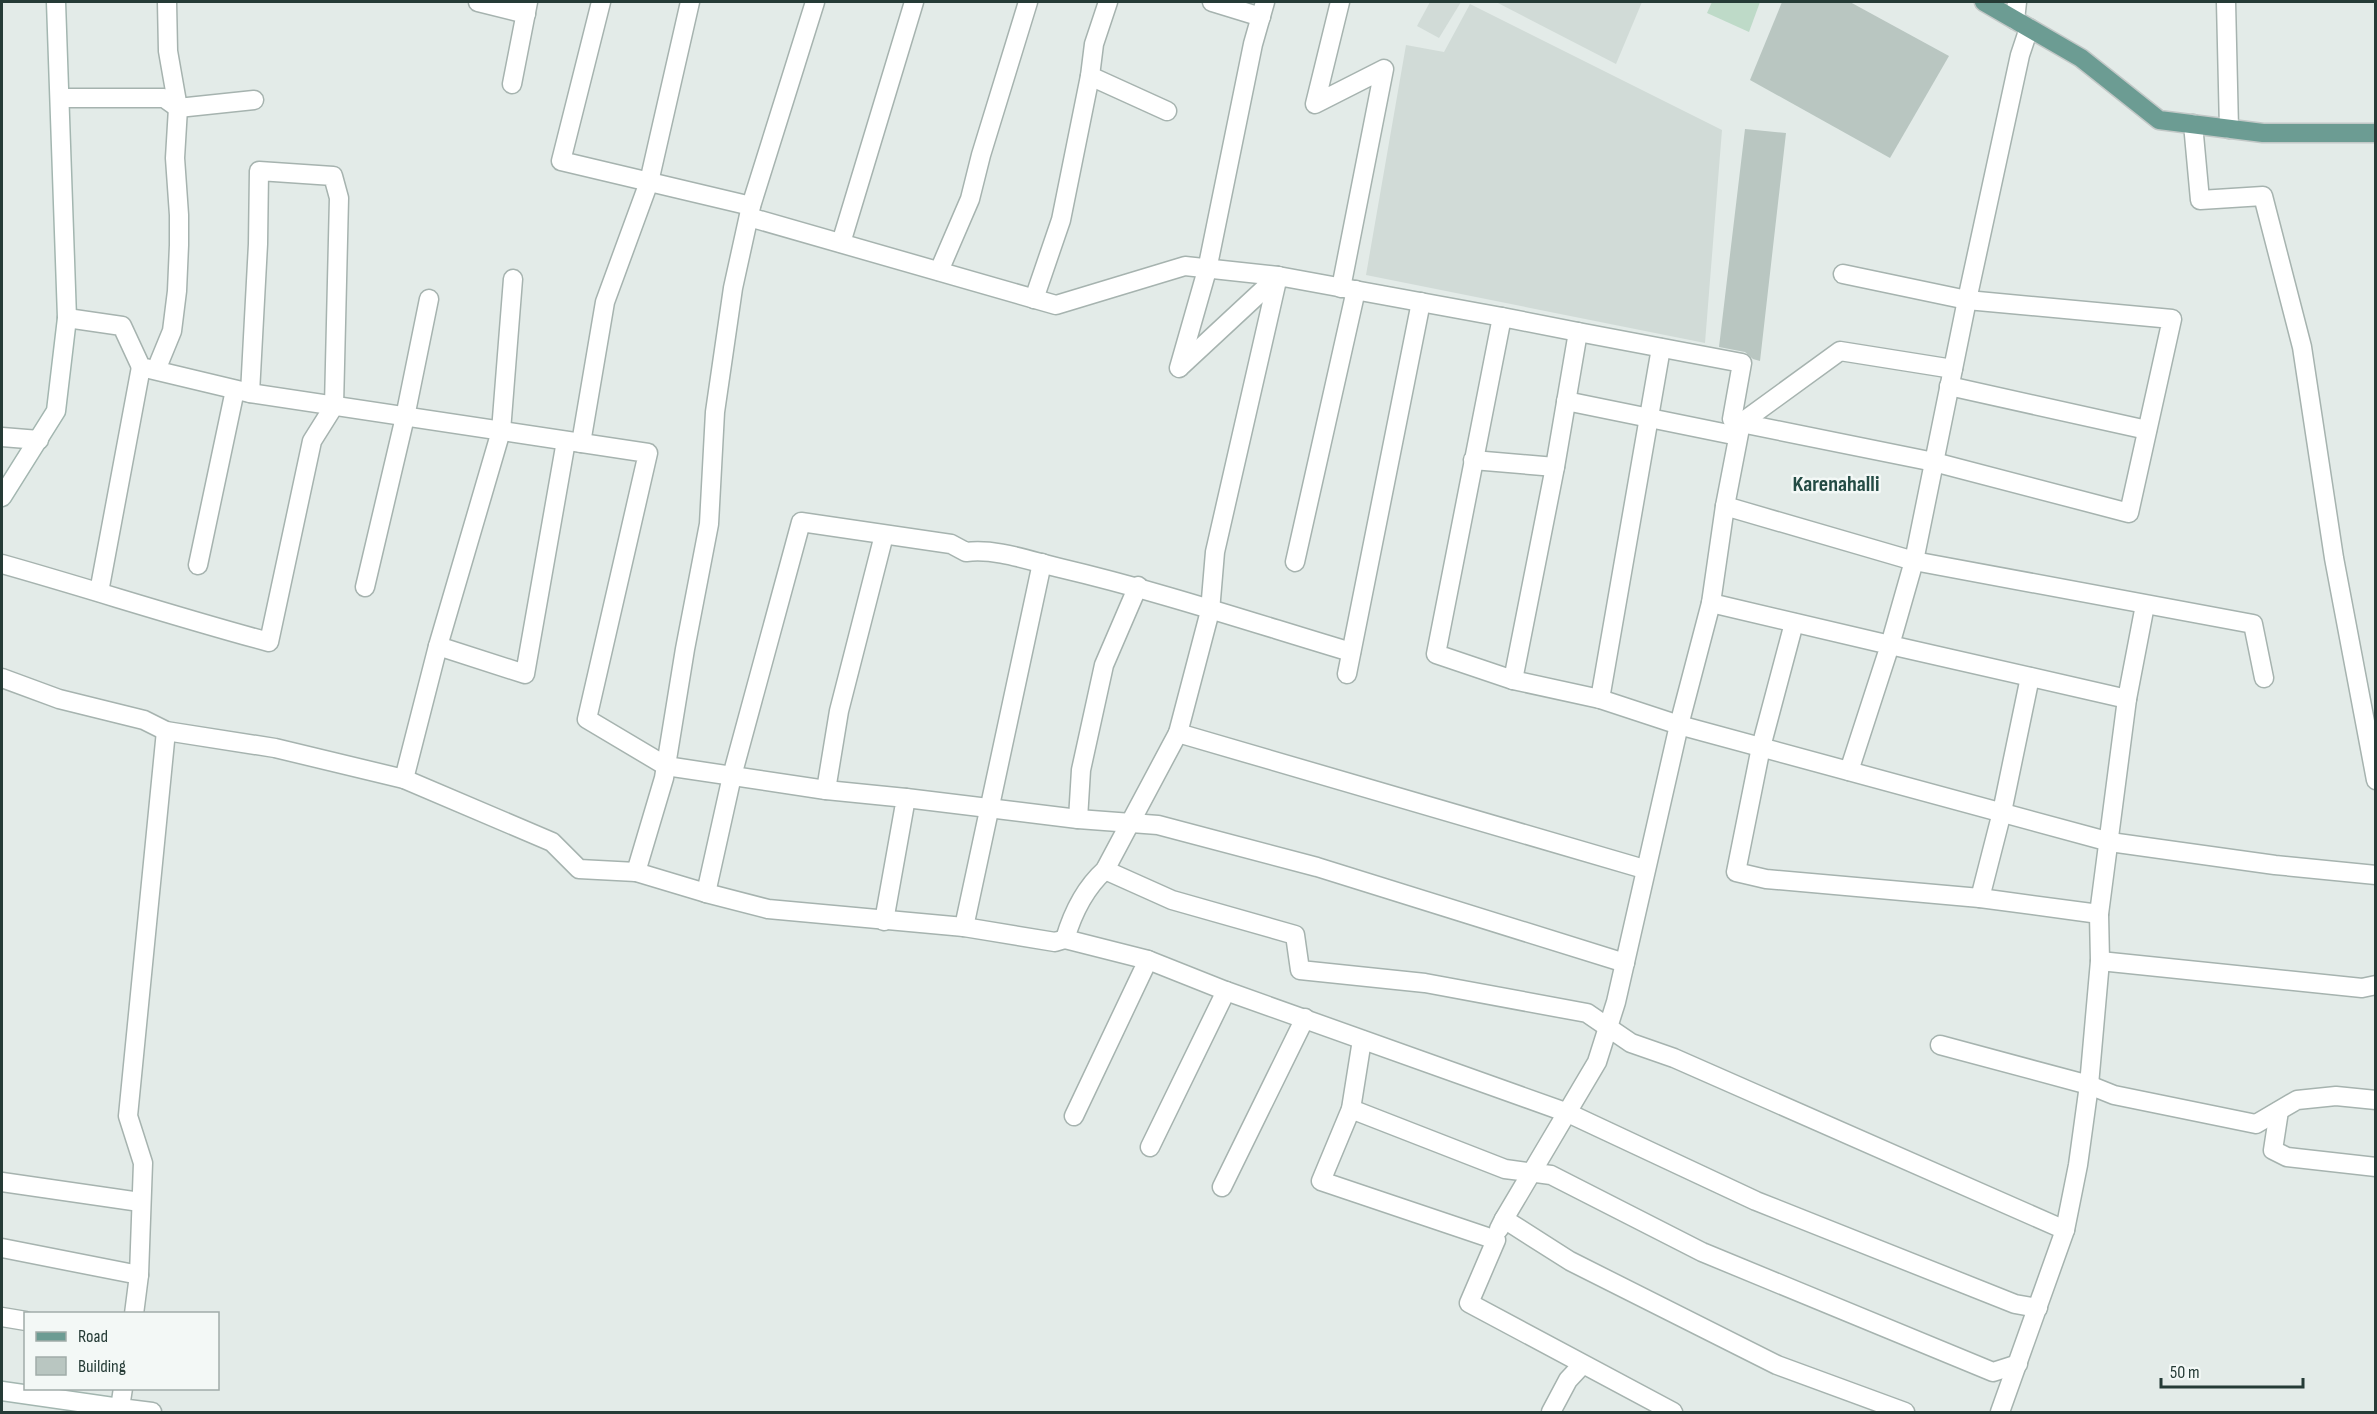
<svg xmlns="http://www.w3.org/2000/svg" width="2377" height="1414" viewBox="0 0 2377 1414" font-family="'Sofia Sans Condensed',sans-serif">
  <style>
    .built { fill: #d1dbd7 }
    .green { fill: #bedac8 }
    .building { fill: #b9c6c1 }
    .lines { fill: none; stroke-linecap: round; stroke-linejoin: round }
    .street-casing { stroke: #a6b3af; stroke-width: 21 }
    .secondary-casing { stroke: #a3b6b0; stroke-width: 21 }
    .primary-casing { stroke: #c2c8c7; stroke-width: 21 }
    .street { stroke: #fff; stroke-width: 18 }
    .secondary { stroke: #fff; stroke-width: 18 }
    .primary { stroke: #6c9c93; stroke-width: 18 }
    .labels { text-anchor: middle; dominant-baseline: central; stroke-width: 5; stroke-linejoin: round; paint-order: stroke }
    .neighbourhood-label { font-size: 22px; font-weight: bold; fill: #234b44; stroke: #f3f8f6 }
  </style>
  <rect width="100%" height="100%" fill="#e3ebe8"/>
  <g class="built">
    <path d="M1430,2H1461L1439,38L1417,26Z"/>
    <path d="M1496,2H1642L1616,64Z"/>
    <path d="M1470,4L1722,130L1705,343L1366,275L1406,45L1444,52Z"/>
  </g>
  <path class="green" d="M1712,2H1760L1749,32L1707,13Z"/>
  <g class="building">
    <path d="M1782,2H1850L1949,56L1890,158L1750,80Z"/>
    <path d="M1745,129L1786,133L1760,361L1753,359L1745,352L1719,347Z"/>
  </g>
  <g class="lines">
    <defs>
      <g id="street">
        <path d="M478,2L526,14"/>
        <path d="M601,2L561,161L751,206"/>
        <path d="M1108,2L1094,44L1090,76L1167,111"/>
        <path d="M1212,2L1261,17"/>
        <path d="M1340,2L1315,104L1384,69L1341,288"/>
        <path d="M2226,2L2229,129"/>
        <path d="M2015,20L2017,2"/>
        <path d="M2029,28L2020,55L1967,300L1914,561L1890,645L2127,699"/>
        <path d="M512,84L528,2"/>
        <path d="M60,98H164L178,108L254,100"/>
        <path d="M2193,124L2200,200L2263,196L2302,347L2334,558L2376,780"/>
        <path d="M749,217L1056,305L1185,266L1278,276"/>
        <path d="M841,243L914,2"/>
        <path d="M939,271L970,199L981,155L1028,2"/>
        <path d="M1843,274L1967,300L2172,319L2129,513L1934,462L1741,423L1840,351L1953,369"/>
        <path d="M1034,299L1061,220L1090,76"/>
        <path d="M1502,317L1278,276L1215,552L1210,611L1178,733L1644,869"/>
        <path d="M67,318L122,326L141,367L250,393L648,453L587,719L666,766L826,790L906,798L884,921"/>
        <path d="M1578,332L1502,317L1436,654L1513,680L1600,699L1679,725L2110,842L2275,865L2376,875"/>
        <path d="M1180,367L1278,276"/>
        <path d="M1179,368L1207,270L1253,44L1265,2"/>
        <path d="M156,370L172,331L177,291L179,245V215L175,158L178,108L168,51L167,2"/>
        <path d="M1949,386L2147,430"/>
        <path d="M1566,401L1738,436"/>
        <path d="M2,437L39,440"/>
        <path d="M581,443L605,302L649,182L690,2"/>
        <path d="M1473,460L1555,467"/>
        <path d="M1725,506L1914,561L2253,624L2264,678"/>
        <path d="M1295,562L1356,290"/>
        <path d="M2,564C91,589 179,618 269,642L312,441L334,406L339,198L333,176L259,171L258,244L250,393"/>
        <path d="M198,565L235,390"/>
        <path d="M365,587L405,417L429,299"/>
        <path d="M99,592L141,367"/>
        <path d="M1711,603L1890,645L1849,771"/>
        <path d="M1794,623L1761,747L1736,872L1766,879L1980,898L2099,914"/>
        <path d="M438,646L525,674L566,441"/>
        <path d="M1347,674L1421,302"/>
        <path d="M2,678L59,699L144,720L166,731L275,748L404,779L552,842L579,869L636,872L706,893L768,909L964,927L1055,942L1065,939L1148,960L1074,1116"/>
        <path d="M1600,699L1661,348"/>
        <path d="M404,779L438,646L501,431L513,279"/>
        <path d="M826,790L839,711L884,535"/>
        <path d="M906,798L1078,819L1158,825L1317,867L1625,963"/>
        <path d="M1078,819L1081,770L1104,665L1138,586"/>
        <path d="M1105,870L1172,900L1295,935L1300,970L1425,983L1587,1013L1631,1043L1674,1058L2065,1230"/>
        <path d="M636,872L664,778L685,649L709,524L715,412L733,288L751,206L815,2"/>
        <path d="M706,893L732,776L801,522L951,544L966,552C996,548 1030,561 1060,568C1158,591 1254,623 1351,652"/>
        <path d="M1980,898L2002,812L2030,677"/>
        <path d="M964,927L1042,563"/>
        <path d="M1065,939C1073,912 1085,888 1105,870L1178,733"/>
        <path d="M1148,960L1226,991L1568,1113L1756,1201L2015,1304L2038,1308"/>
        <path d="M2100,961L2362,988L2376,985"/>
        <path d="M1362,1040L1351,1109L1321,1181L1496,1240L1469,1303L1673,1412"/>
        <path d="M1940,1045L2089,1085L2114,1095L2256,1124L2297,1100L2336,1096L2376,1100"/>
        <path d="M1351,1109L1505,1169L1551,1175L1702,1252L1993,1372L2018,1364"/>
        <path d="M2279,1111L2273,1150L2287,1157L2376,1167"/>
        <path d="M1150,1147L1226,991"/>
        <path d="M2,1182L140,1202"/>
        <path d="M1222,1187L1305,1018"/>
        <path d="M1504,1219L1597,1062L1616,1002L1679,725L1711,603L1725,506L1741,423L1732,419L1742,363L1578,332L1555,467L1513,680"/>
        <path d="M1499,1229L1504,1219L1570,1261L1777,1365L1905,1412"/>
        <path d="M2,1248L139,1275"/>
        <path d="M134,1314L139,1275L143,1163L128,1116L166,731"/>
        <path d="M2,1317L26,1321"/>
        <path d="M123,1388L120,1408L152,1412"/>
        <path d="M1551,1412L1568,1380L1582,1365"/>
        <path d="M2000,1412L2065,1230L2078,1165L2089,1085L2100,961L2099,914L2127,699L2145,605"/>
      </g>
      <g id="secondary">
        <path d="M2,497L56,411L67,318L56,2"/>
        <path d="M2,1391L120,1408L125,1412"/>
      </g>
      <path id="primary" d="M1984,2L2081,58L2159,120L2263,133H2376"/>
    </defs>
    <use href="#street" class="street-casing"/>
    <use href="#secondary" class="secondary-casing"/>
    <use href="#primary" class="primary-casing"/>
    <use href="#street" class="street"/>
    <use href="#secondary" class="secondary"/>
    <use href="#primary" class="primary"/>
  </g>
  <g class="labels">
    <g class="neighbourhood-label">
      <text x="1836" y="484">Karenahalli</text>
    </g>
  </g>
  <rect width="2377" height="1414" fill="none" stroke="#253b36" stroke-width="6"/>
  <rect x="24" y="1312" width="195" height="78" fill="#f3f8f6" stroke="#a1aca9" stroke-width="1.5"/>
  <rect x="36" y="1332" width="30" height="9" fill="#6c9c93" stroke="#a1aca9" stroke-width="1.5"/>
  <text x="78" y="1342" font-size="18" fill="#253b36">Road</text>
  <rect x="36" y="1357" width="30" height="18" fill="#b9c6c1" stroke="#a1aca9" stroke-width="1.5"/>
  <text x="78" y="1372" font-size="18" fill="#253b36">Building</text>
  <path d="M2161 1378v9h142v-9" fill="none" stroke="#253b36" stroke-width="3"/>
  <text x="2170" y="1378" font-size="18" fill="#253b36" stroke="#f3f8f6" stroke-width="4.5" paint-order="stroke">50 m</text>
</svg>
